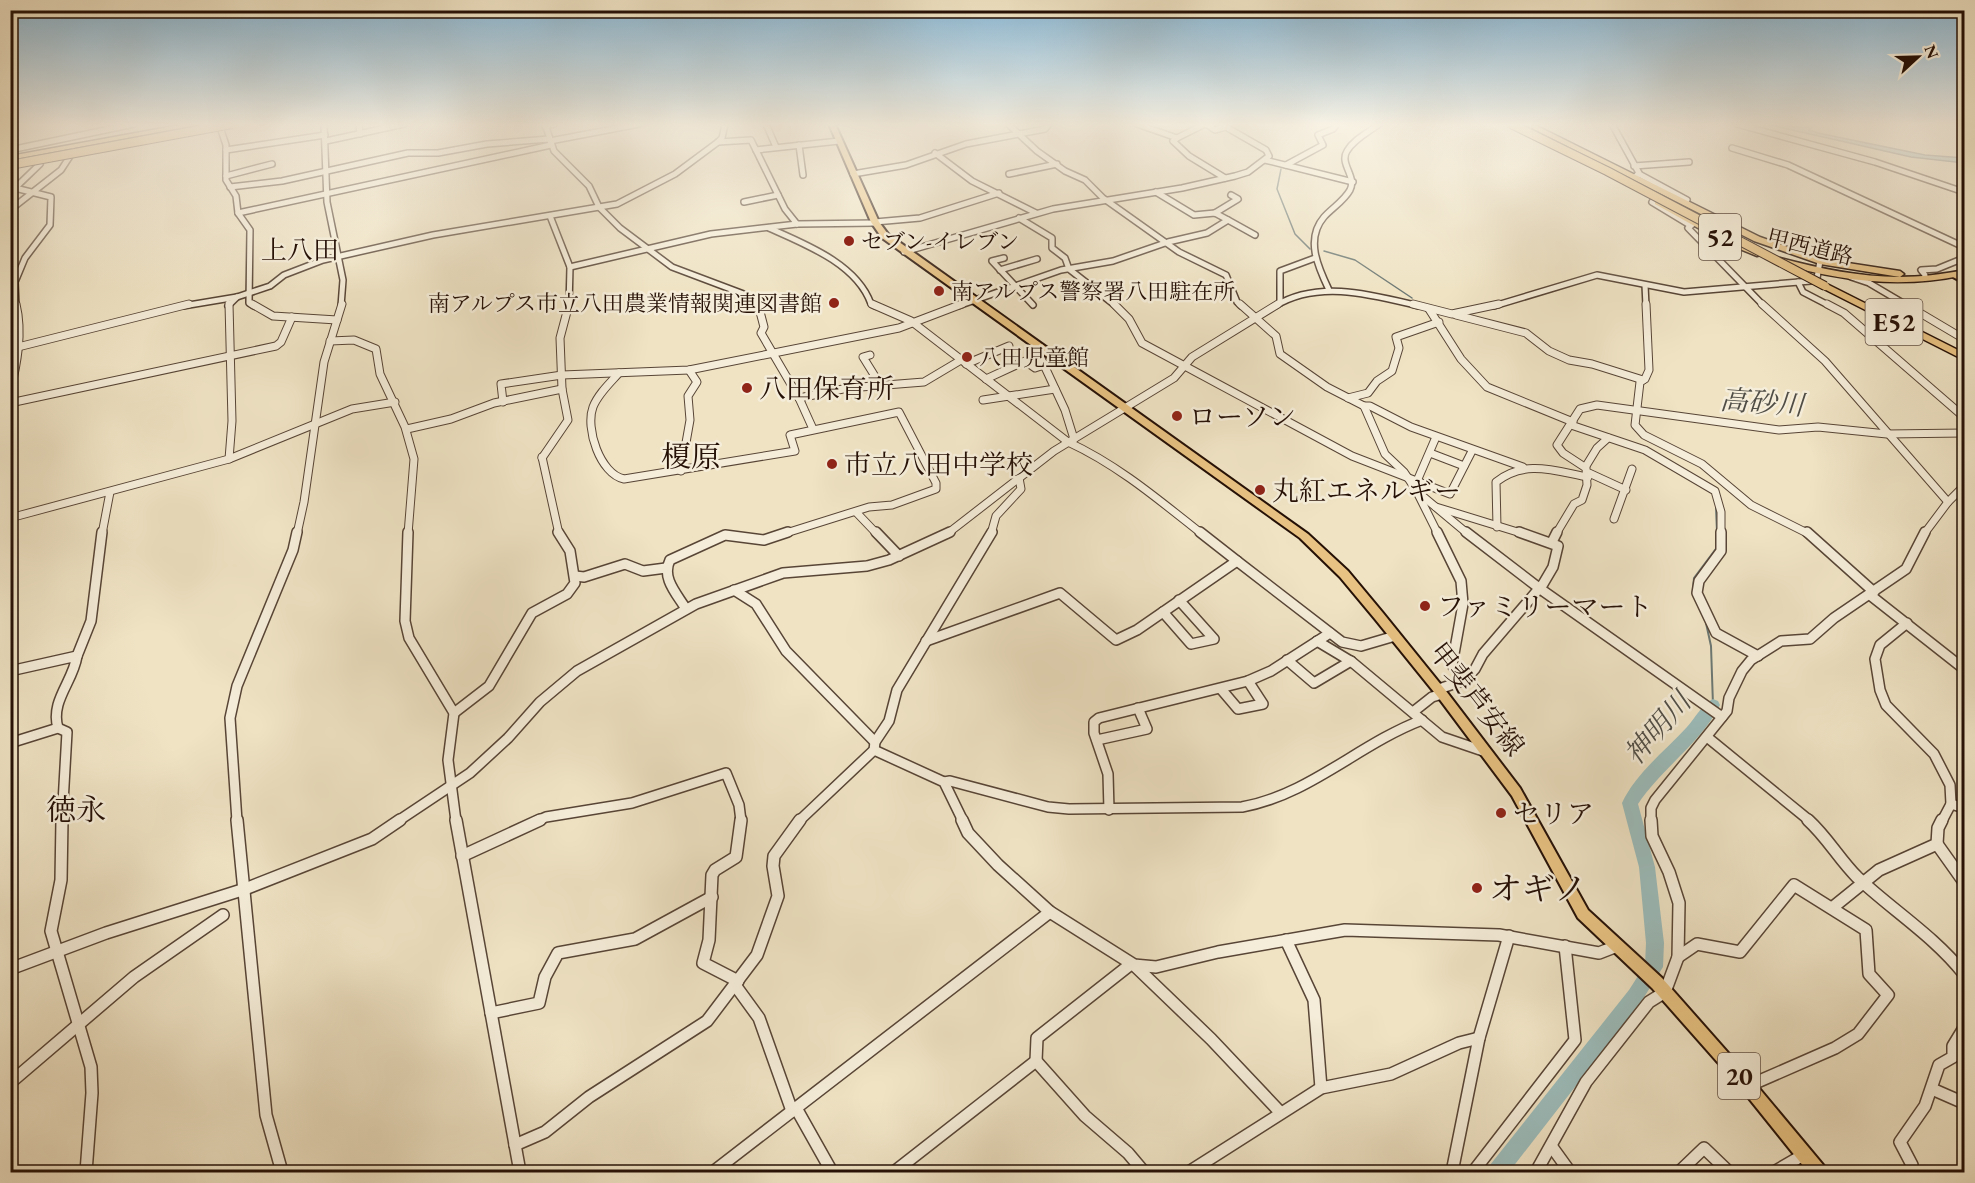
<svg xmlns="http://www.w3.org/2000/svg" width="1975" height="1183" viewBox="0 0 1975 1183" font-family="'EB Garamond','Noto Serif JP',serif">
  <style>
    .water { fill: #9cbdbc; stroke: #6c7873; stroke-width: 1.5 }
    .lines { fill: none; stroke-linecap: round; stroke-linejoin: round }
    .stream-far1 { stroke: #6c7873; stroke-width: 1.5 }
    .stream { stroke: #6c7873; stroke-width: 2 }
    .river { fill: #9cbdbc; fill-rule: evenodd }
    .minor-far3-casing { stroke: #584536; stroke-width: 8 }
    .minor-far2-casing { stroke: #584536; stroke-width: 9 }
    .minor-far1-casing { stroke: #584536; stroke-width: 12 }
    .minor-casing { stroke: #584536; stroke-width: 14 }
    .major-casing { stroke: #251006; stroke-width: 4 }
    .highway-casing { stroke: #251006; stroke-width: 3 }
    .minor-far3 { stroke: #f5edd9; stroke-width: 5 }
    .minor-far2 { stroke: #f5edd9; stroke-width: 7 }
    .minor-far1 { stroke: #f5edd9; stroke-width: 9 }
    .minor { stroke: #f5edd9; stroke-width: 11 }
    .major { fill: #e8c282; fill-rule: evenodd }
    .highway { fill: #e8c282; fill-rule: evenodd }
    .highway-bridge-casing { stroke: #251006; stroke-width: 10; stroke-linecap: butt }
    .highway-bridge { stroke: #e8c282; stroke-width: 8 }
    .poi-dot { fill: #8f2418; stroke: #f5edd9; stroke-width: 2 }
    .labels { text-anchor: middle; dominant-baseline: central; stroke-width: 5; stroke-linejoin: round; paint-order: stroke }
    .far-poi-label { font-size: 22px; fill: #251006; stroke: #f5edd9; text-anchor: start }
    .far-street-label { font-size: 22px; fill: #251006; stroke: #f5edd9 }
    .shield { fill: #f5edd9; stroke: #635245; stroke-width: 1.5 }
    .shield-label { font-size: 26px; font-weight: bold; fill: #251006 }
    .far-quarter-label { font-size: 26px; fill: #251006; stroke: #f5edd9 }
    .poi-label { font-size: 27px; fill: #251006; stroke: #f5edd9; text-anchor: start }
    .street-label { font-size: 27px; fill: #251006; stroke: #f5edd9 }
    .water-label { font-size: 28px; font-style: italic; fill: #4f4d46; stroke: #f5edd9 }
    .quarter-label { font-size: 30px; fill: #251006; stroke: #f5edd9 }
    .near-poi-label { font-size: 33px; fill: #251006; stroke: #f5edd9; text-anchor: start }
  </style>
  <rect width="100%" height="100%" fill="#efe3c4"/>
  <filter id="stains"><feTurbulence type="fractalNoise" baseFrequency=".00333" numOctaves="4"/><feColorMatrix values="0 0 0 0 .2 0 0 0 0 .09 0 0 0 0 .02 0 0 0 .5 -.17"/></filter>
  <radialGradient id="worn" r=".72"><stop offset=".6" stop-color="#630" stop-opacity="0"/><stop offset="1" stop-color="#630" stop-opacity=".3"/></radialGradient>
  <path class="water" d="M1766,124L1811,128L1809,130L1818,133L1925,155L1964,158V163L1911,157Z"/>
  <g class="lines">
    <g class="stream-far1">
      <path d="M1281,169L1277,189L1295,234L1310,249"/>
      <path d="M1324,251L1355,260L1412,298"/>
    </g>
    <g class="stream">
      <path d="M1716,507L1717,532"/>
      <path d="M1693,590L1694,578L1718,546"/>
      <path d="M1706,623L1711,646L1713,705"/>
    </g>
    <path class="river" d="M1713,699L1718,701L1720,705C1701,743 1662,768 1638,804L1655,867L1664,943L1663,967L1641,1002L1509,1172H1487L1490,1165L1629,990L1645,965L1646,943L1639,867L1622,803C1636,773 1665,751 1687,727C1695,718 1703,703 1713,699Z"/>
    <defs>
      <g id="minor-far3">
        <path d="M219,124L226,145V180L236,196L238,213L250,230L249,303L254,306"/>
        <path d="M324,124L327,202L343,280L341,306"/>
        <path d="M359,124L360,134"/>
        <path d="M545,124L554,151L589,186L599,207L620,228L672,267L757,299L759,306"/>
        <path d="M766,124L776,147"/>
        <path d="M1008,124L1037,151L1065,171L1085,180L1103,198L1179,252L1226,275L1237,302L1241,306"/>
        <path d="M1137,124L1177,138L1205,124"/>
        <path d="M1612,124L1639,173L1635,177"/>
        <path d="M1737,124L1875,162L1964,192"/>
        <path d="M545,126L554,124"/>
        <path d="M1177,138L1173,141L1189,156L1225,178"/>
        <path d="M326,141L404,124"/>
        <path d="M550,141L639,124"/>
        <path d="M718,142L751,140L785,209L797,224"/>
        <path d="M799,145L803,175"/>
        <path d="M1732,148L1788,165L1964,247"/>
        <path d="M10,150L134,124"/>
        <path d="M226,150L325,135"/>
        <path d="M756,150L839,141"/>
        <path d="M935,153L972,181L1036,213"/>
        <path d="M1265,160L1353,182"/>
        <path d="M1286,165L1323,145L1318,135L1333,129L1337,124"/>
        <path d="M1634,166L1689,162"/>
        <path d="M853,174L906,165L966,144L1045,129L1049,124"/>
        <path d="M1009,174L1057,164"/>
        <path d="M1639,174L1687,200"/>
        <path d="M226,176L272,164"/>
        <path d="M230,187L282,181L408,153H438L487,144L549,139"/>
        <path d="M744,202L778,195"/>
        <path d="M1652,202L1690,225"/>
        <path d="M10,210L61,170L74,150"/>
        <path d="M238,213L551,145"/>
        <path d="M1215,213L1238,199L1231,195"/>
        <path d="M550,216L570,267L569,306"/>
        <path d="M1019,218L1052,238V248L1065,258L1069,269L1116,306"/>
        <path d="M1228,220L1255,235"/>
        <path d="M875,222L920,218L999,193"/>
        <path d="M1694,223L1688,228L1764,306"/>
        <path d="M769,228C805,244 857,264 871,304L875,306"/>
        <path d="M904,252L1053,209L1182,188L1235,176L1248,172L1269,156L1266,150L1226,127L1215,130L1206,124"/>
        <path d="M1004,258L992,261L1033,305"/>
        <path d="M570,267L711,234L797,224L876,223"/>
        <path d="M1000,270L1037,259"/>
        <path d="M1925,275L1921,270L1937,269L1964,258"/>
        <path d="M1851,277L1869,283L1908,306"/>
        <path d="M1798,282L1803,292L1830,306"/>
        <path d="M1645,285L1646,306"/>
        <path d="M1329,290C1318,267 1305,239 1324,217C1332,208 1344,201 1350,190C1357,176 1339,164 1347,151C1354,139 1369,132 1379,124"/>
        <path d="M1280,303V271L1315,258"/>
        <path d="M16,306L15,282L25,258L50,225L51,197L15,188L40,164"/>
        <path d="M183,306L237,297L270,286L284,275L323,260L433,235L617,204L675,174L718,142L722,138L725,124"/>
        <path d="M228,306L237,297"/>
        <path d="M958,306L1061,270L1113,261L1168,242L1207,233L1228,220L1215,213L1194,215L1156,192"/>
        <path d="M1275,306C1319,279 1373,295 1419,306"/>
        <path d="M1494,306L1597,275L1684,292L1811,281L1817,278L1820,261"/>
      </g>
      <g id="minor-far2">
        <path d="M229,304L232,421L229,459"/>
        <path d="M252,304L273,316L337,320"/>
        <path d="M758,304L764,327L761,333L799,398L813,429"/>
        <path d="M872,304L911,321L1068,442C1118,465 1159,500 1202,534"/>
        <path d="M1114,304L1129,319L1142,343L1352,456L1450,494L1472,451"/>
        <path d="M1240,304L1276,336L1280,354L1327,387L1364,406L1385,454L1404,472L1416,490L1438,534"/>
        <path d="M1413,304L1452,314L1499,304"/>
        <path d="M1646,304L1649,370L1645,379L1640,382L1635,425L1644,435L1702,464L1751,505L1809,534"/>
        <path d="M1762,304L1825,361L1948,502"/>
        <path d="M1827,304L1844,313L1964,417"/>
        <path d="M1905,304L1964,339"/>
        <path d="M1429,309L1461,359L1487,387L1573,422"/>
        <path d="M1456,315L1526,333L1549,351L1569,360L1592,364L1643,380"/>
        <path d="M330,341L354,340L376,349L380,374L405,427L414,459L408,534"/>
        <path d="M1041,348L1037,350L1065,410L1074,439"/>
        <path d="M10,349L189,304"/>
        <path d="M870,355L863,357L881,386"/>
        <path d="M966,364L1009,346"/>
        <path d="M619,373C610,383 598,394 593,407C585,428 600,474 624,479L795,451L790,435L899,412L936,483V489L892,505L869,507L783,534"/>
        <path d="M986,379L1025,361L1035,368L1044,365"/>
        <path d="M10,393C17,364 23,333 16,304"/>
        <path d="M799,398L848,388L924,382L961,360"/>
        <path d="M1348,398L1368,393L1377,381L1392,371L1399,348L1396,337L1439,322"/>
        <path d="M983,400L1055,389"/>
        <path d="M503,402L501,384L562,375L689,370L899,328L962,304"/>
        <path d="M10,403L276,346L281,342L292,317"/>
        <path d="M1364,406H1370L1411,427L1523,467"/>
        <path d="M1571,425L1645,450L1715,491L1721,512V534"/>
        <path d="M407,429L451,419L494,403L562,389"/>
        <path d="M1430,453L1464,466"/>
        <path d="M542,457L559,534"/>
        <path d="M542,458L568,420L562,389L560,338L569,304"/>
        <path d="M1586,466L1597,448L1608,438"/>
        <path d="M681,471L690,420L688,396L697,382L689,370"/>
        <path d="M1589,473L1626,490"/>
        <path d="M1417,481L1436,437"/>
        <path d="M1420,494L1468,534"/>
        <path d="M1436,507L1524,534"/>
        <path d="M856,512L877,534"/>
        <path d="M10,518L229,459L352,409L395,402"/>
        <path d="M1614,519L1632,469"/>
        <path d="M1497,527L1496,482C1525,459 1555,471 1588,477"/>
        <path d="M102,534L110,492"/>
        <path d="M297,534L304,502L324,362L342,304"/>
        <path d="M947,534L1054,451L1174,378L1192,357L1278,304"/>
        <path d="M991,534L996,516L1021,489L1019,478"/>
        <path d="M1556,534L1574,504L1582,500L1587,485L1586,468L1563,453L1557,445L1580,409L1597,405L1779,430L1818,427L1887,434L1964,433"/>
        <path d="M1924,534L1948,502L1964,486"/>
      </g>
      <g id="minor-far1">
        <path d="M408,532L405,621L409,638L454,713L448,760L456,821"/>
        <path d="M876,532L899,556"/>
        <path d="M1437,532L1461,581L1463,604L1452,665L1465,680"/>
        <path d="M1466,532L1539,588L1722,717"/>
        <path d="M1721,532V551L1699,581L1697,593L1716,633L1758,656"/>
        <path d="M1807,532L1874,592"/>
        <path d="M1552,542L1557,532"/>
        <path d="M1237,561L1342,642L1361,646L1395,636"/>
        <path d="M575,576L584,577L625,564L643,571L666,568"/>
        <path d="M734,590L756,604L786,651L875,742"/>
        <path d="M1870,595L1964,669"/>
        <path d="M686,609C677,594 661,578 670,560L725,535L764,540L788,532"/>
        <path d="M1163,612L1191,644L1214,639L1179,600"/>
        <path d="M1907,623L1880,645L1875,659L1880,690L1886,705L1934,754L1950,785L1951,804"/>
        <path d="M926,641L1060,593L1116,640L1137,630L1237,561L1200,532"/>
        <path d="M1317,641L1352,662L1442,737L1486,752"/>
        <path d="M77,656L91,621L102,532"/>
        <path d="M1287,660L1314,683L1351,661"/>
        <path d="M10,671L77,656C73,682 50,701 58,728"/>
        <path d="M1221,689L1238,709L1263,704L1248,681"/>
        <path d="M1439,689L1465,680L1475,669L1483,654L1543,584L1553,567L1558,546L1519,532"/>
        <path d="M1413,712L1432,697L1442,694"/>
        <path d="M454,713L489,686L532,613L567,594L575,583L570,551L558,532"/>
        <path d="M1707,737L1810,821"/>
        <path d="M1097,740L1147,729L1138,708"/>
        <path d="M10,743L58,728L67,732L62,821"/>
        <path d="M874,750L944,782L963,821"/>
        <path d="M944,782L950,781L1048,807L1069,809L1242,807C1309,795 1359,744 1422,720"/>
        <path d="M1109,810L1108,774L1094,733V722L1099,718L1248,681L1271,671L1330,633"/>
        <path d="M237,821L230,718L237,686L293,550L297,532"/>
        <path d="M398,821L470,773L508,738L540,702L577,671L696,604L783,573L867,566L889,560L950,532"/>
        <path d="M537,821L546,817L632,803L726,773L739,805L741,821"/>
        <path d="M799,821L874,750L875,742L889,721L897,690L992,532"/>
        <path d="M1651,821V808L1655,800L1727,711L1729,698L1742,671L1751,660L1781,641L1810,639L1834,618L1906,569L1925,532"/>
        <path d="M1942,821L1951,804L1964,808"/>
      </g>
      <g id="minor">
        <path d="M62,820L61,880L51,931L91,1067L92,1093L86,1172"/>
        <path d="M237,820L266,1115L282,1172"/>
        <path d="M456,820L520,1172"/>
        <path d="M962,820L968,833L998,865L1050,912L1134,965L1156,967L1218,952L1345,930L1499,935L1599,953L1617,946"/>
        <path d="M1808,820C1827,837 1839,859 1857,877C1892,910 1934,936 1964,974"/>
        <path d="M1937,844L1964,882"/>
        <path d="M462,856L540,820"/>
        <path d="M1832,908L1879,870L1937,844L1938,828L1942,820"/>
        <path d="M1286,940L1314,1000L1321,1088"/>
        <path d="M1678,957L1697,944L1740,952L1794,885L1866,930L1869,974L1888,995L1858,1034L1835,1048L1748,1086"/>
        <path d="M1134,965L1211,1039L1280,1112"/>
        <path d="M10,969L106,933L245,889L372,839L400,820"/>
        <path d="M738,981L703,963L709,940L712,875L715,870L736,857L741,820"/>
        <path d="M735,985L759,1018L792,1111"/>
        <path d="M491,1013L539,1003L545,977L558,953L635,939L712,897"/>
        <path d="M1036,1061L1037,1038L1131,964"/>
        <path d="M10,1083L134,977L223,915"/>
        <path d="M1932,1089L1964,1103"/>
        <path d="M796,1108L832,1172"/>
        <path d="M515,1145L545,1132L589,1097L707,1021L757,955L778,896L773,866L774,856L800,820"/>
        <path d="M1552,1147L1570,1172"/>
        <path d="M713,1172L1050,912"/>
        <path d="M894,1172L1036,1061L1085,1116L1128,1153L1144,1172"/>
        <path d="M1189,1172L1321,1088L1391,1074L1459,1043L1479,1038"/>
        <path d="M1452,1172L1479,1038L1509,936"/>
        <path d="M1473,1172L1575,1040L1565,946"/>
        <path d="M1536,1172L1586,1082L1649,1002L1665,992L1678,957L1679,903L1669,872L1652,836L1651,820"/>
        <path d="M1679,1172L1704,1148L1729,1172"/>
        <path d="M1774,1172L1805,1154"/>
        <path d="M1907,1172L1912,1171V1165L1900,1142L1925,1106L1939,1065L1953,1057V1046L1964,1028"/>
      </g>
      <g id="major">
        <path d="M829,124H835L879,222L888,234L1308,534L1348,571L1383,613L1446,691L1520,788L1588,910L1662,978L1753,1081L1824,1166L1826,1172H1808L1743,1091L1652,988L1578,918L1512,796L1438,697L1375,619L1340,577L1300,538L882,238L871,222Z"/>
        <path d="M1953,273H1959L1964,278V283L1953,277Z"/>
      </g>
      <g id="highway">
        <path d="M185,124H201L10,160V156Z"/>
        <path d="M1524,124H1533L1760,237L1822,259L1900,271L1904,274L1900,277L1820,264L1754,241Z"/>
        <path d="M1655,200H1661L1731,239L1764,254L1757,256L1725,243L1655,204Z"/>
        <path d="M1780,258C1845,275 1897,284 1964,270V275C1900,289 1840,281 1777,263L1776,261Z"/>
        <path d="M1825,283L1964,353V360L1822,288L1821,286Z"/>
      </g>
    </defs>
    <use href="#minor-far3" class="minor-far3-casing"/>
    <use href="#minor-far2" class="minor-far2-casing"/>
    <use href="#minor-far1" class="minor-far1-casing"/>
    <use href="#minor" class="minor-casing"/>
    <use href="#major" class="major-casing"/>
    <use href="#highway" class="highway-casing"/>
    <use href="#minor-far3" class="minor-far3"/>
    <use href="#minor-far2" class="minor-far2"/>
    <use href="#minor-far1" class="minor-far1"/>
    <use href="#minor" class="minor"/>
    <use href="#major" class="major"/>
    <use href="#highway" class="highway"/>
    <defs>
      <g id="highway-bridge">
        <path d="M1511,124L1607,171L1825,286"/>
        <path d="M10,165L232,124"/>
      </g>
    </defs>
    <use href="#highway-bridge" class="highway-bridge-casing"/>
    <use href="#highway-bridge" class="highway-bridge"/>
  </g>
  <linearGradient id="sky" x2="0" y2="1"><stop stop-color="#89b8d6"/><stop offset="0.43" stop-color="#f8f2e4"/><stop offset="1" stop-color="#f8f2e4" stop-opacity="0"/></linearGradient>
  <rect width="1975" height="290" fill="url(#sky)"/>
  <g class="poi-dot">
    <circle cx="849" cy="241" r="6"/>
    <circle cx="939" cy="291" r="6"/>
    <circle cx="834" cy="303" r="6"/>
    <circle cx="967" cy="357" r="6"/>
    <circle cx="747" cy="388" r="6"/>
    <circle cx="1177" cy="416" r="6"/>
    <circle cx="832" cy="464" r="6"/>
    <circle cx="1260" cy="490" r="6"/>
    <circle cx="1425" cy="606" r="6"/>
    <circle cx="1501" cy="813" r="6"/>
    <circle cx="1477" cy="888" r="6"/>
  </g>
  <g class="labels">
    <g class="far-poi-label">
      <text x="861" y="241">セブン-イレブン</text>
      <text x="951" y="291">南アルプス警察署八田駐在所</text>
      <text x="822" y="303" text-anchor="end">南アルプス市立八田農業情報関連図書館</text>
      <text x="979" y="357">八田児童館</text>
    </g>
    <g class="far-street-label">
      <text transform="translate(1810 247) rotate(14)">甲西道路</text>
    </g>
    <g class="shield">
      <rect x="1699" y="214" width="42" height="46" rx="4.5"/>
      <rect x="1865.5" y="299" width="57" height="46" rx="4.5"/>
      <rect x="1718" y="1053" width="42" height="46" rx="4.5"/>
    </g>
    <g class="shield-label">
      <text x="1720" y="237">52</text>
      <text x="1894" y="322">E52</text>
      <text x="1739" y="1076">20</text>
    </g>
    <g class="far-quarter-label">
      <text x="300" y="250">上八田</text>
    </g>
    <g class="poi-label">
      <text x="759" y="388">八田保育所</text>
      <text x="1189" y="416">ローソン</text>
      <text x="844" y="464">市立八田中学校</text>
      <text x="1272" y="490">丸紅エネルギー</text>
      <text x="1437" y="606">ファミリーマート</text>
      <text x="1513" y="813">セリア</text>
    </g>
    <g class="street-label">
      <text transform="translate(1477 699) rotate(52)">甲斐芦安線</text>
    </g>
    <g class="water-label">
      <text transform="translate(1762 402) rotate(4)">高砂川</text>
      <text transform="translate(1657 728) rotate(-49)">神明川</text>
    </g>
    <g class="quarter-label">
      <text x="691" y="456">榎原</text>
      <text x="76" y="809">徳永</text>
    </g>
    <g class="near-poi-label">
      <text x="1489" y="888">オギノ</text>
    </g>
  </g>
  <rect width="1975" height="1183" fill="none" stroke="#efe3c4" stroke-width="36"/>
  <rect x="12" y="12" width="1951" height="1159" fill="none" stroke="#251006" stroke-width="3"/>
  <rect x="18" y="18" width="1939" height="1147" fill="none" stroke="#251006" stroke-width="1.5"/>
  <g transform="translate(1918 57) rotate(68)" stroke="#f5edd9" stroke-width="4.5" paint-order="stroke">
  <path d="M0-4.5L10 22L0 15L-10 22Z" fill="#251006"/>
  <text y="-9" font-size="16" font-weight="bold" text-anchor="middle" fill="#251006">N</text>
  </g>
  <rect width="100%" height="100%" filter="url(#stains)"/>
  <rect width="100%" height="100%" fill="url(#worn)"/>
</svg>
